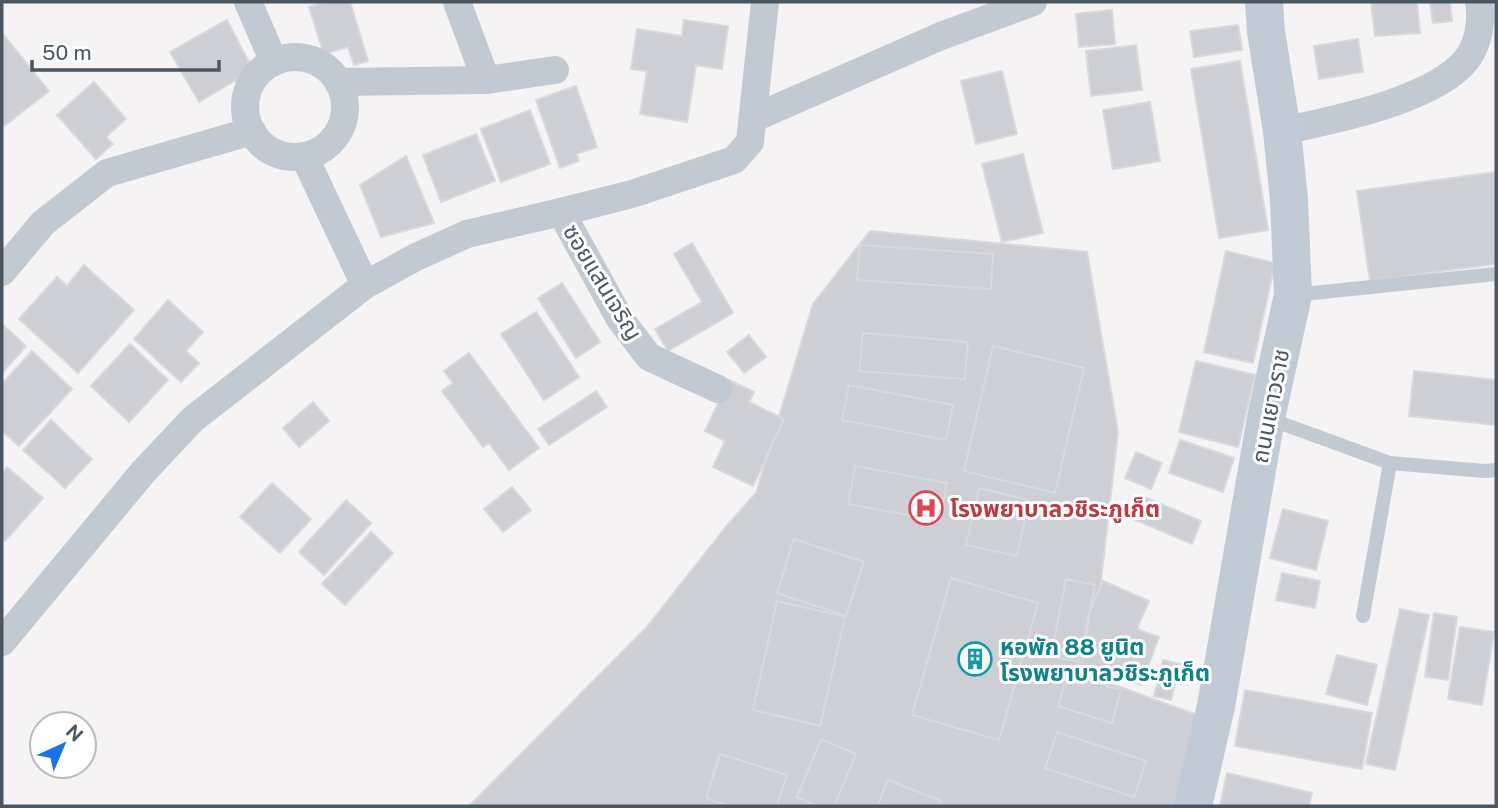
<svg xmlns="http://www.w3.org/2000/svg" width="1498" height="808" viewBox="0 0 1498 808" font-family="'Public Sans','Noto Sans Thai',sans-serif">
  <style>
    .building { fill: #cdcfd5; stroke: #d7d9de; stroke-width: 2 }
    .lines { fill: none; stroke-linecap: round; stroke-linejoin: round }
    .lane { stroke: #c1cad2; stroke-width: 14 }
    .street { stroke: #c1cad2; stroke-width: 28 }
    .secondary { stroke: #c1cbd6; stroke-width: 38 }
    .labels { text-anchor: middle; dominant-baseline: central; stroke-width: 6; stroke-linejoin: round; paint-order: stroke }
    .street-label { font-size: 23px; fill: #4a5661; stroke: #fff }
    .health-label { font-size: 23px; font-weight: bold; fill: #be3a42; stroke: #fff; text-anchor: start }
    .culture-label { font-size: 23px; font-weight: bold; fill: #0d838f; stroke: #fff; text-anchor: start }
  </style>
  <rect width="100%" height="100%" fill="#f5f3f3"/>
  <g class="building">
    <path d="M327,2H350L368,61L354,65L348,47L324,54L309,7Z"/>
    <path d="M1371,2H1417L1420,33L1375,36Z"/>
    <path d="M1430,2H1450L1452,21L1433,23Z"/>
    <path d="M1112,10L1115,44L1079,47L1076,14Z"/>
    <path d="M227,20L253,70L199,102L170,52Z"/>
    <path d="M684,20L728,26L722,69L696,65L687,122L640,114L647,71L631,69L637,29L682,36Z"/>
    <path d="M1238,25L1242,50L1194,57L1190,31Z"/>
    <path d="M2,33L49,91L4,126L2,123Z"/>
    <path d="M1358,39L1363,72L1319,79L1314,46Z"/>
    <path d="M1136,45L1142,90L1091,96L1086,51Z"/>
    <path d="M1240,61L1268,230L1219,238L1191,69Z"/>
    <path d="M1002,71L1017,134L976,144L961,81Z"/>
    <path d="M94,82L126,119L106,137L113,144L96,159L57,115Z"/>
    <path d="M576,86L597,147L576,154L579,161L560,168L536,100Z"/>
    <path d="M1150,102L1160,161L1113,169L1103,110Z"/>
    <path d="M530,110L550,164L501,182L481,129Z"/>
    <path d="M476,134L495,181L441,202L423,155Z"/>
    <path d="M1023,154L1043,233L1002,242L982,164Z"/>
    <path d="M406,156L434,223L381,237L360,185Z"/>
    <path d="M1496,172V264L1370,281L1357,191Z"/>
    <path d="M870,231L1087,252L1118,432L1090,676L1197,715L1176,806H469L646,628L729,523L756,493L813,304Z"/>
    <path d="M692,243L733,313L668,351L655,329L702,302L674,254Z"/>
    <path d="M860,245L993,254L991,289L857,280Z"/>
    <path d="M1226,251L1275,263L1253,363L1204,352Z"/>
    <path d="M84,265L134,310L78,373L19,319L57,277L67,286Z"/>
    <path d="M562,283L600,342L576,358L538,298Z"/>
    <path d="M168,300L203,332L186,351L199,363L181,382L134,339Z"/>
    <path d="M536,312L579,377L544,400L501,334Z"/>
    <path d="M4,326L26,346L2,373V329Z"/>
    <path d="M863,333L968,342L965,379L859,371Z"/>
    <path d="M749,335L766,357L744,373L727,352Z"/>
    <path d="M130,344L168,380L129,422L91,386Z"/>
    <path d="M993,346L1084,368L1055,493L964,471Z"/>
    <path d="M32,351L72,389L19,446L2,431V384Z"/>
    <path d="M469,353L539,448L509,470L489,443L483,447L442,391L453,383L444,371Z"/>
    <path d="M1196,361L1255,375L1238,447L1179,432Z"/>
    <path d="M1414,371L1496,380V425L1409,416Z"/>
    <path d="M729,380L754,392L749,402L784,419L753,486L713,467L725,441L705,431Z"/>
    <path d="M849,385L953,405L946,440L842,420Z"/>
    <path d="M596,391L607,407L549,445L538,429Z"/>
    <path d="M313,402L329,421L299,447L283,428Z"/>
    <path d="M51,420L92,459L65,488L23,450Z"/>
    <path d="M1180,440L1234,458L1223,492L1169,473Z"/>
    <path d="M1136,452L1162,463L1151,489L1125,478Z"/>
    <path d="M855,466L947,483L940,521L848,504Z"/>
    <path d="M7,467L43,498L5,541L2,538V473Z"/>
    <path d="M272,483L311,519L280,553L240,517Z"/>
    <path d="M512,487L531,510L503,532L484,509Z"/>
    <path d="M979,488L1029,500L1017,556L966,545Z"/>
    <path d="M1140,495L1201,521L1192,544L1131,518Z"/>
    <path d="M346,500L371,523L324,575L299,552Z"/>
    <path d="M1283,509L1328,521L1316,570L1270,558Z"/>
    <path d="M371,532L393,553L345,605L322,584Z"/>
    <path d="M794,539L864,562L846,616L777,593Z"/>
    <path d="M1282,573L1320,581L1315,608L1276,600Z"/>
    <path d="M951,578L1038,603L999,740L912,715Z"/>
    <path d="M1066,579L1095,585L1079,662L1051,656Z"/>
    <path d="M1103,581L1149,601L1137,629L1159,637L1141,685L1082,665L1090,611Z"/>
    <path d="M777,601L845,617L820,726L753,710Z"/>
    <path d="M1400,609L1429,615L1395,770L1366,764Z"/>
    <path d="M1434,613L1457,617L1448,680L1425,677Z"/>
    <path d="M1460,627L1494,632L1482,705L1448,699Z"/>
    <path d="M1337,655L1377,665L1367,705L1326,694Z"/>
    <path d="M1163,660L1180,664L1171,700L1154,696Z"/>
    <path d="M1067,674L1121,690L1112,723L1058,706Z"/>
    <path d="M1245,690L1372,713L1362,769L1235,746Z"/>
    <path d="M1057,732L1146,761L1134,797L1045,768Z"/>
    <path d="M821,739L856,754L834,806H817L797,797Z"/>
    <path d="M720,754L787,775L777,806H729L706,798Z"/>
    <path d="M1227,773L1312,793L1309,806H1220Z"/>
    <path d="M888,780L941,801L939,806H877Z"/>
  </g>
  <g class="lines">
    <g class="lane">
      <path d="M1294,295L1496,274"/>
      <path d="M1267,418L1390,463L1485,471L1496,470"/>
      <path d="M1363,616L1390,463"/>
    </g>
    <g class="street">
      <path d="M248,2L274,62"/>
      <path d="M457,2L486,80"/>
      <circle cx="295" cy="107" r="50"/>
      <path d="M338,82L486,80L555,70"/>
      <path d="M754,118L941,36L1033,2"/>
      <path d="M1282,131C1332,120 1434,101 1467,59C1479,43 1482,21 1479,2"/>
      <path d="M304,156L365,285"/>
      <path d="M561,212L620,319L649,357L718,389"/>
      <path d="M2,272L43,223L107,173L252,131"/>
      <path d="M2,642L144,471L193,419L365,285L416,257L467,234L561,212L632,194L734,160L750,142L765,2"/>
    </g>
    <path class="secondary" d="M1193,806L1216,706L1266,418L1293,295L1289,200L1282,131L1266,32L1264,2"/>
  </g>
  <defs>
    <symbol id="hospital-ring" viewBox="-11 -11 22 22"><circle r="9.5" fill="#fff" stroke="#e0444e" stroke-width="1.5"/><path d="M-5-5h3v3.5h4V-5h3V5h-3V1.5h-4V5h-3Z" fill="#e0444e"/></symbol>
    <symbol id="building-ring" viewBox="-11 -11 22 22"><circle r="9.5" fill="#fff" stroke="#0f9aa8" stroke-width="1.5"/><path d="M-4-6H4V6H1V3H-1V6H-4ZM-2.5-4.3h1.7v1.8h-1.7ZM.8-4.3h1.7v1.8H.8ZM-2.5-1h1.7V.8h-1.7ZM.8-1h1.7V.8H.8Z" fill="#0f9aa8"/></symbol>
  </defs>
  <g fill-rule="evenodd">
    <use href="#hospital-ring" x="907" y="489" width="38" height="38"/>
    <use href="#building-ring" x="956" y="640" width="38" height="38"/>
  </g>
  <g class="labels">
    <g class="street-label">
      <text transform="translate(603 282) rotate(59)">ซอยแสนเจริญ</text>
      <text transform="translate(1270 406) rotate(-79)">ถนนเยาวราช</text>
    </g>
    <g class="health-label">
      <text x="950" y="508">โรงพยาบาลวชิระภูเก็ต</text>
    </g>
    <g class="culture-label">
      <text x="1000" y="646">หอพัก 88 ยูนิต<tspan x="1000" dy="26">โรงพยาบาลวชิระภูเก็ต</tspan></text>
    </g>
  </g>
  <rect width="1498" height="808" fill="none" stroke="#4a5661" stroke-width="7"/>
  <g transform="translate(63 745) rotate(44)"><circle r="33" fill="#ffffff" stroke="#b7bbc0" stroke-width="2"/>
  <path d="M0-5L12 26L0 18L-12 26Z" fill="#1a73e8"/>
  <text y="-10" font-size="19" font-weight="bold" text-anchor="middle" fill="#4a5661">N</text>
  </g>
  <path d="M32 60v10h187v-10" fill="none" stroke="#4a5661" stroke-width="3.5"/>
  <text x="42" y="60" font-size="21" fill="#4a5661" stroke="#ffffff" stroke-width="5" paint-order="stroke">50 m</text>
</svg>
